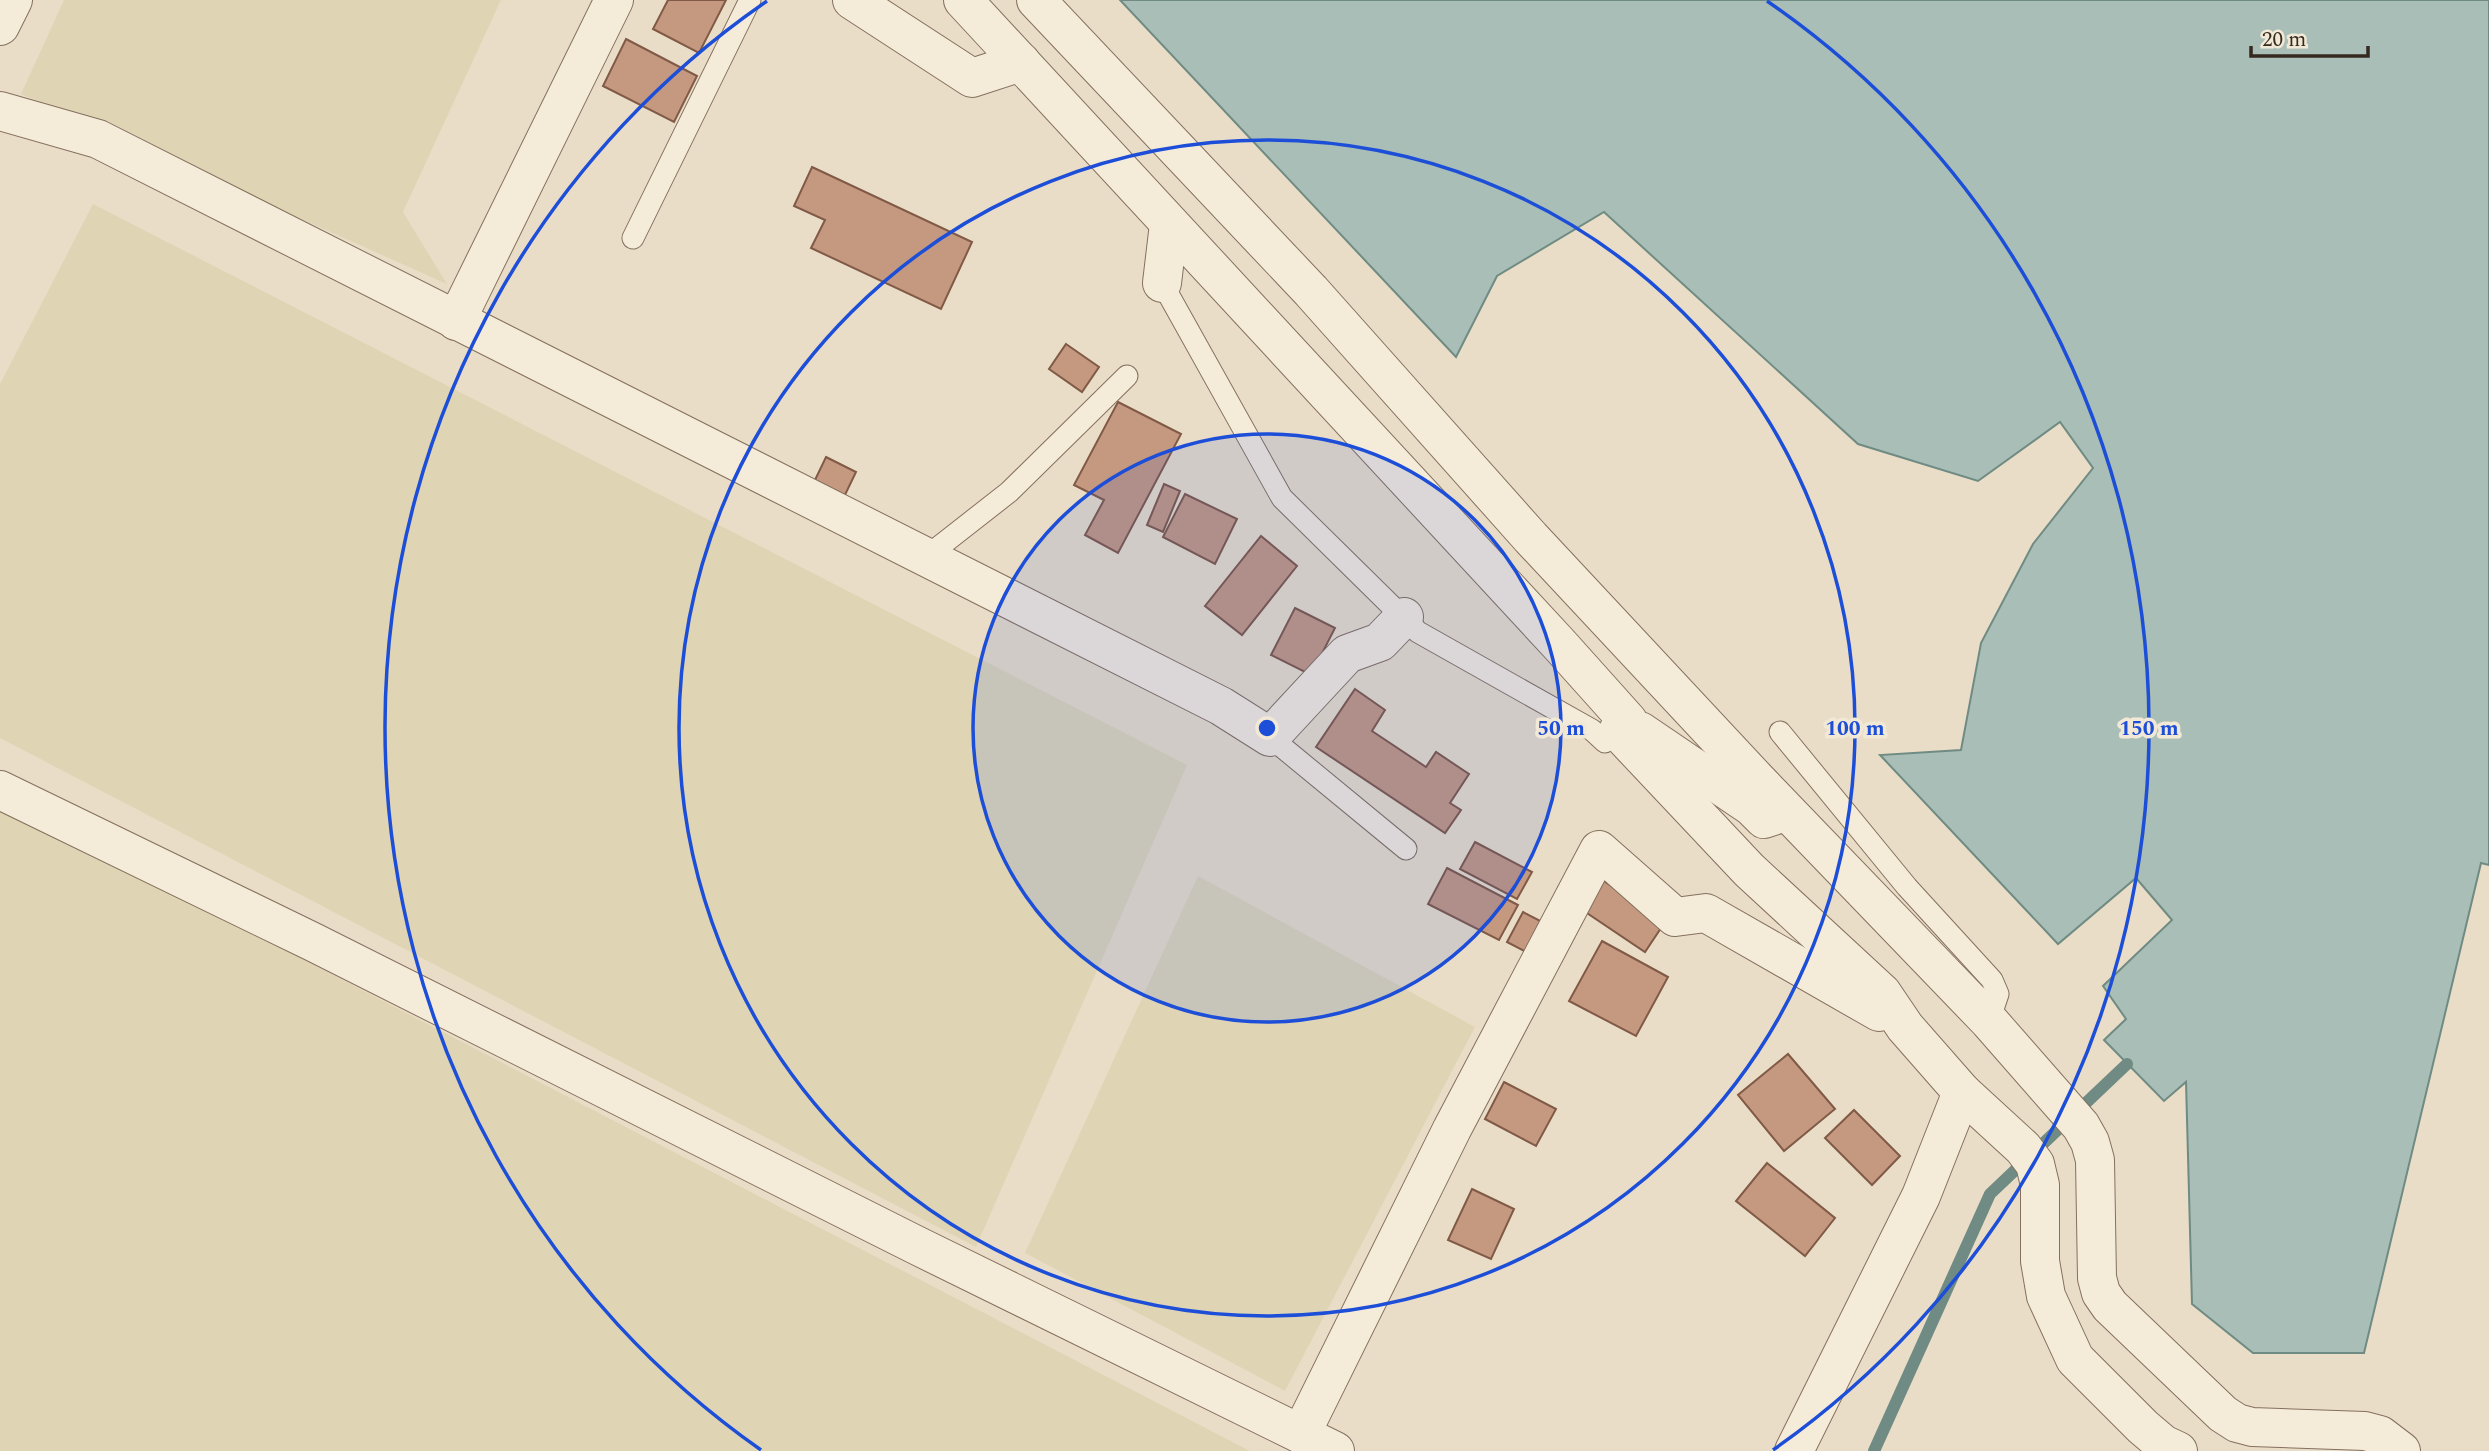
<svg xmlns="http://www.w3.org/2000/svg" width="2489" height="1451" viewBox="0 0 2489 1451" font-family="Spectral,serif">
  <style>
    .farmland { fill: #dfd5b5 }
    .water { fill: #a8beb6; stroke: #6f8b83; stroke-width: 2 }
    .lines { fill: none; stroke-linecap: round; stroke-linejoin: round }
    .stream { stroke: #6f8b83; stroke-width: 12 }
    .building { fill: #c49980; stroke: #805a46; stroke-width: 2 }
    .service-casing { stroke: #84705e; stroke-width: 23 }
    .minor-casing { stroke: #84705e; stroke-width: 40 }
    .service { stroke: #f5ebd9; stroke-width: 21 }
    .minor { stroke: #f5ebd9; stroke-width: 38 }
    .ring { fill: none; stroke: #1d4ed8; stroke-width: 3.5 }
    .centre { fill: #1d4ed8; stroke: #f2e8d6; stroke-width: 3.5 }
    .ring-label { font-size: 21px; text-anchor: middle; font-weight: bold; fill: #1d4ed8; stroke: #f2e8d6; stroke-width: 7; stroke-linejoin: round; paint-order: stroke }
  </style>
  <rect width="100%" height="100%" fill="#eaddc7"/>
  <g class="farmland">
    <path d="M64,0H501L403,212L447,284L21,94Z"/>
    <path d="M93,204L1187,765L976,1247L0,738V384Z"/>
    <path d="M0,802L1250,1451H0Z"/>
    <path d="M1198,876L1475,1027L1285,1391L1025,1253Z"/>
  </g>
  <path class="water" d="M1120,0H2489V865L2481,863L2364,1353H2253L2192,1304L2186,1082L2164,1101L2104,1040L2126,1019L2103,986L2172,920L2136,878L2058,944L1880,755L1961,750L1981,643L2033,544L2093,468L2060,422L1978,481L1858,444L1604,212L1497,276L1456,357Z"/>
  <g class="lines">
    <path class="stream" d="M1874,1451L1990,1194L2127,1064"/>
  </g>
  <g class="building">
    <path d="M668,0H726L699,53L653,29Z"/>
    <path d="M626,39L697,76L674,122L603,86Z"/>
    <path d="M812,167L972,242L941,309L811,248L825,220L794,206Z"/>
    <path d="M1066,344L1099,367L1082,392L1049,369Z"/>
    <path d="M1118,402L1181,434L1118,553L1085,535L1104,500L1074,485Z"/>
    <path d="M826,457L856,472L844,497L814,482Z"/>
    <path d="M1164,484L1180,491L1163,532L1147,525Z"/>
    <path d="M1185,494L1237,519L1215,564L1163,537Z"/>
    <path d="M1261,536L1297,566L1242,635L1205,606Z"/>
    <path d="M1295,608L1335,628L1311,675L1271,655Z"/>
    <path d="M1355,689L1385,710L1372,731L1426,767L1436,752L1469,774L1450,803L1461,810L1445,833L1316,747Z"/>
    <path d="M1475,842L1532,872L1517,899L1460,869Z"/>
    <path d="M1447,868L1518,905L1499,940L1428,904Z"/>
    <path d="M1592,873L1665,922L1645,952L1572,903Z"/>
    <path d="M1523,912L1548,925L1532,955L1507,942Z"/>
    <path d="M1602,941L1668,977L1636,1036L1569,1001Z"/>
    <path d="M1788,1054L1835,1109L1784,1151L1738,1095Z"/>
    <path d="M1504,1082L1556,1109L1536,1146L1485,1119Z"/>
    <path d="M1854,1110L1900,1156L1872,1185L1825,1138Z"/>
    <path d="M1767,1163L1835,1218L1805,1256L1736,1201Z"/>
    <path d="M1472,1189L1514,1209L1491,1259L1448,1240Z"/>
  </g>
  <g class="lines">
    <defs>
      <g id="service">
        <path d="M633,238L750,0"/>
        <path d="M1162,283L1282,498L1418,632L1592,730L1605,742L1618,731"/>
        <path d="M926,557L1009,492L1127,376"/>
        <path d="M1780,732L1907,887L1992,980L1998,994L1989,1021"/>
        <path d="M1270,737L1406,849"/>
      </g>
      <g id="minor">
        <path d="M852,0L972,78L1021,62"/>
        <path d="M963,0L1559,644L1628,721L1618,731L1749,870L1882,993L1905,1027L1962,1092L2023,1148L2035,1164L2040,1185V1261L2046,1296L2075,1359L2143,1427L2163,1444L2178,1451"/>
        <path d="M1036,0L1311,291L1531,538L1757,780L1989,1021L2081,1126L2090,1142L2095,1160L2097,1278L2101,1293L2110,1306L2223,1414L2237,1423L2252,1427L2365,1431L2380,1435L2401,1451"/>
        <path d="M0,26L13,0"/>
        <path d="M0,111L98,139L1221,706L1270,737L1347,654L1380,642L1404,617"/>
        <path d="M1162,283L1169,224"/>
        <path d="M456,321L614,0"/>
        <path d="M1640,731L1752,807L1764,819L1779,814"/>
        <path d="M0,790L313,942L916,1245L1335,1451"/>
        <path d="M1301,1434L1452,1129L1599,850L1675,917L1706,913L1879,1012"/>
        <path d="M1794,1451L1921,1196L1962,1092"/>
      </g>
    </defs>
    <use href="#service" class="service-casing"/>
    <use href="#minor" class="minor-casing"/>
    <use href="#service" class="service"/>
    <use href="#minor" class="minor"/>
  </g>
  <circle cx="1267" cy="728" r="294" fill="#1d4ed8" fill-opacity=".12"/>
  <g class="ring">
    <circle cx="1267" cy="728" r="294"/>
    <circle cx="1267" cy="728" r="588"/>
    <path d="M761 1450A882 882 0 0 1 767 1M1767 1A882 882 0 0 1 1773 1450"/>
  </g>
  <circle cx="1267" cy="728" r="10" class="centre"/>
  <g class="ring-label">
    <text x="1561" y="735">50 m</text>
    <text x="1855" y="735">100 m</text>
    <text x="2149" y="735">150 m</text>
  </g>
  <path d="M2251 46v10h117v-10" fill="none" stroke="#352920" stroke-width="3.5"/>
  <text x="2262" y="46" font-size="21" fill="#352920" stroke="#f2e8d6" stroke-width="5" paint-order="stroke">20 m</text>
</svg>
